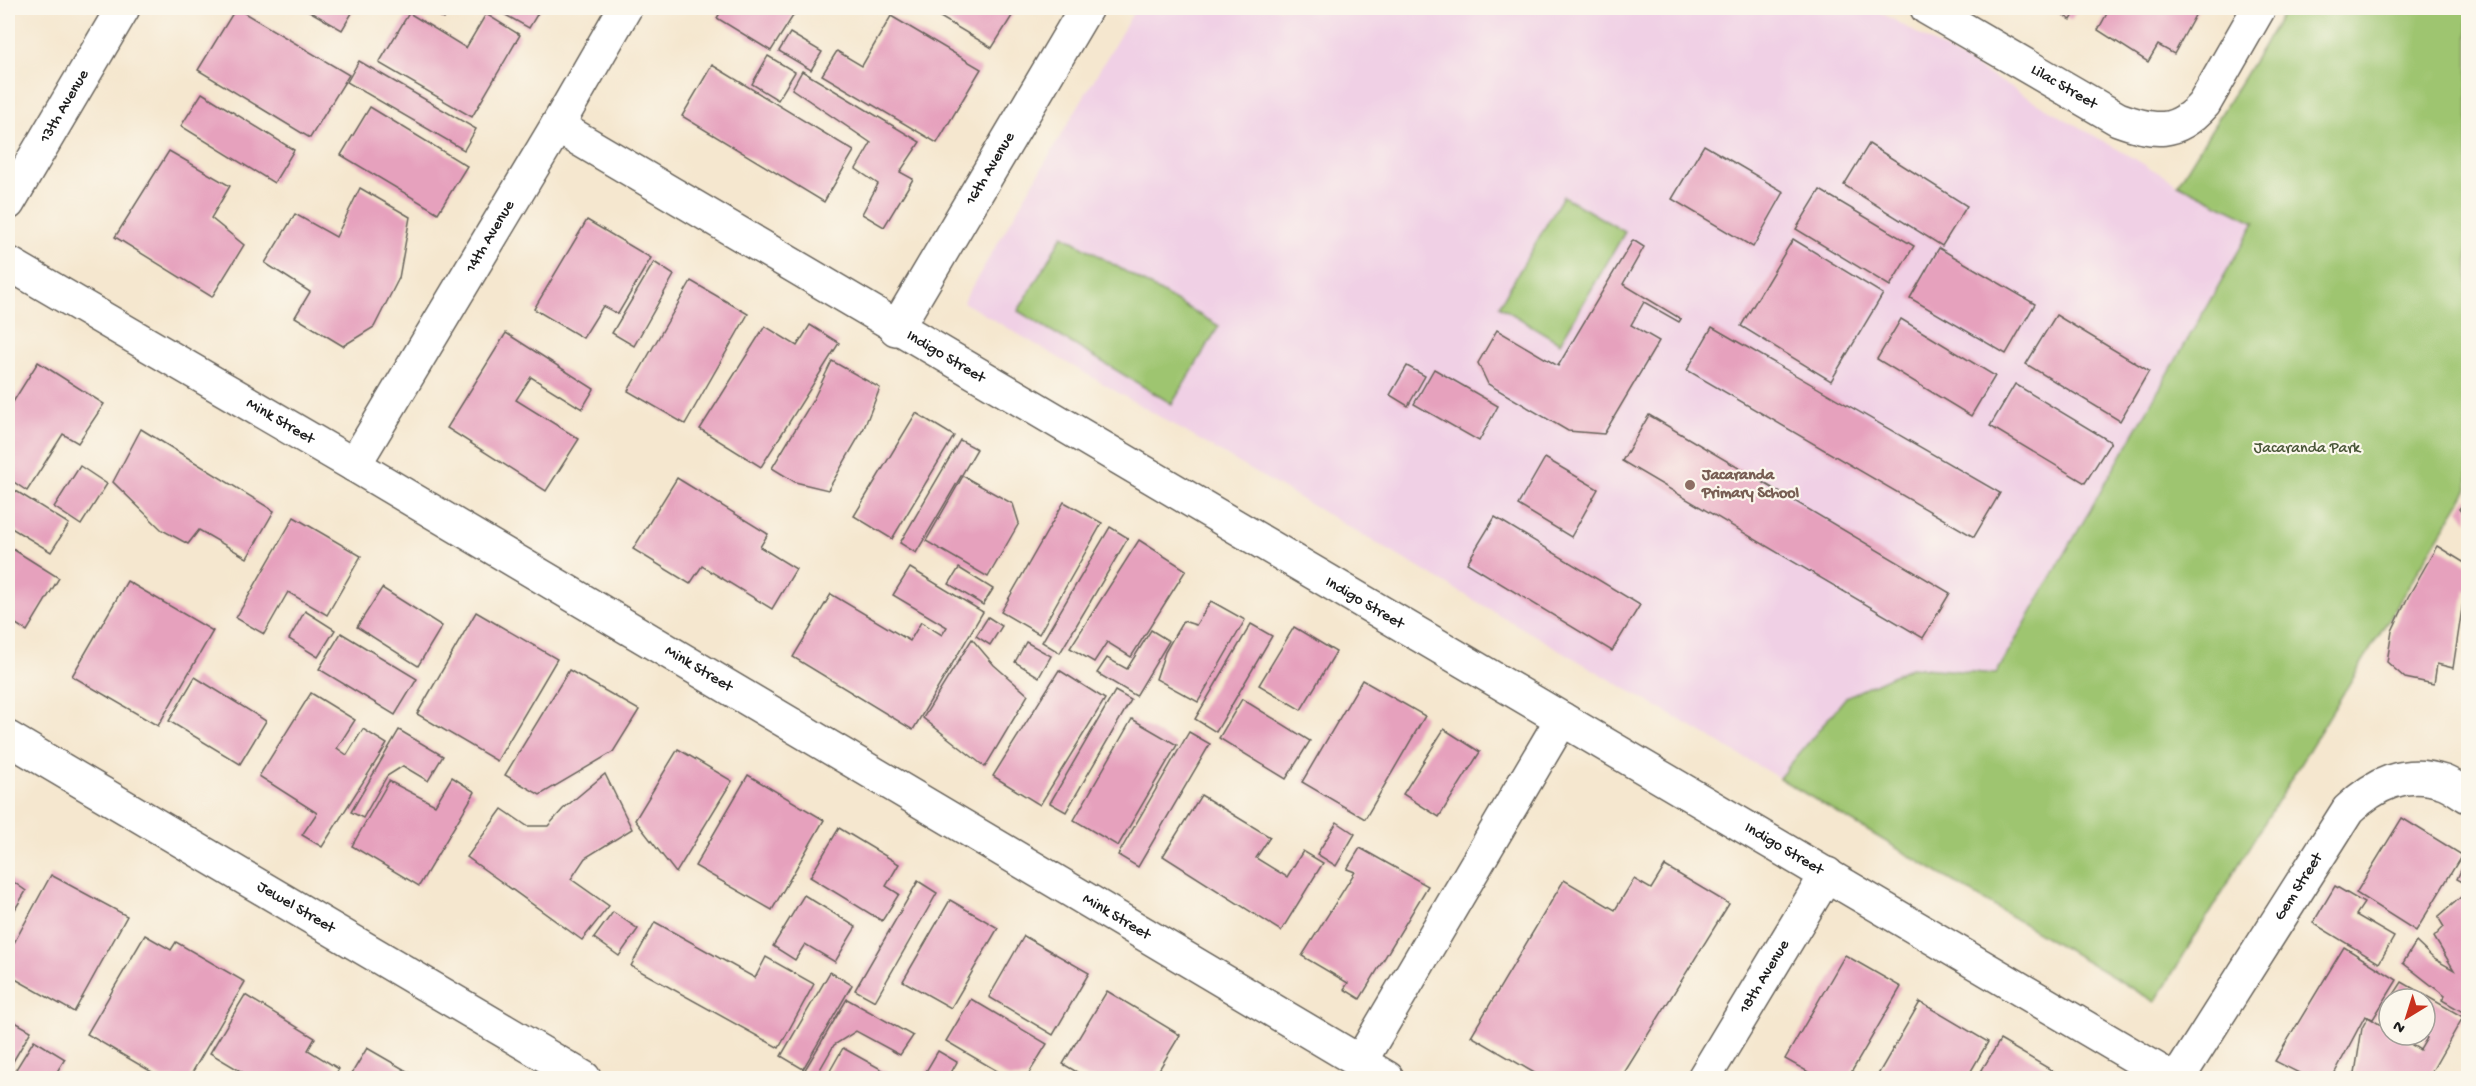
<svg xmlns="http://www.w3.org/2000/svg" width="2476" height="1086" viewBox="0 0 2476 1086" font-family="'Gochi Hand',sans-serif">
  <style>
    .built { fill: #f0d0e5 }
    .green { fill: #9ec570; stroke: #5d7046; stroke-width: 1.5 }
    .building { fill: #e6a1bd }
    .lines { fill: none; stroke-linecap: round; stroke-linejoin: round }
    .street-casing { stroke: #68635b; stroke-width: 36 }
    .street { stroke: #fff; stroke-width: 33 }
    .education-dot { fill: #8d6e63; stroke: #fbf7ec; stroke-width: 2 }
    .labels { text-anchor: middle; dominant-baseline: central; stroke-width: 4.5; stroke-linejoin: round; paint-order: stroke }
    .street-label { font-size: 16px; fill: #1c1c1c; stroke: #fbf7ec }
    .park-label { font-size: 16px; fill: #4a5739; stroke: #fbf7ec }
    .education-label { font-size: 16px; font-weight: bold; fill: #785e54; stroke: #fbf7ec; text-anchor: start }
  </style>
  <rect width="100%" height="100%" fill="#fbf7ec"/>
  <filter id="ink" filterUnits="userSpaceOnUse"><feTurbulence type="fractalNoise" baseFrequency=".0167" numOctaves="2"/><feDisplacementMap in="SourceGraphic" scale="12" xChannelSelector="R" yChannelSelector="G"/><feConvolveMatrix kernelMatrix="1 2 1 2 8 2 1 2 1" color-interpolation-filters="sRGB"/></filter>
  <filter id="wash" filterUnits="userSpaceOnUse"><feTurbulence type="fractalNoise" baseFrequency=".008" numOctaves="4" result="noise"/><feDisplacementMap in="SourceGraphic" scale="24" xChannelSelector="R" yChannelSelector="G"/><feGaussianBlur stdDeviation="1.35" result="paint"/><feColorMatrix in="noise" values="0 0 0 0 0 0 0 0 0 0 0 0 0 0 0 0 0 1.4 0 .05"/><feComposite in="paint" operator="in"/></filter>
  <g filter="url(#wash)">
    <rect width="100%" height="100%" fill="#f5e7cf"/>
    <path class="built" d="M1136,8H1873L2178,184L2255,222L1996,674L1911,667L1846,697L1779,778L963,302Z"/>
    <g class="green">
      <path d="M2286,8H2468V489L2155,1002L1779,778L1846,697L1911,667L1996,674L2255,222L2178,184Z"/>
      <path d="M1563,196L1625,232L1560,343L1499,306Z"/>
      <path d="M1063,235L1219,326L1172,404L1018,311Z"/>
    </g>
    <g id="blocks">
      <g class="building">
        <path d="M236,8L349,75L310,138L198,70Z"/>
        <path d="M304,8H355L342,30Z"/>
        <path d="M426,8H451L444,19Z"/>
        <path d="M493,8H541L529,28Z"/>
        <path d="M723,8H798L771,51L717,18Z"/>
        <path d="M925,8H1017L992,48Z"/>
        <path d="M2051,8H2078L2071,20Z"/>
        <path d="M2110,8H2199L2174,54L2158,45L2148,62L2098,30Z"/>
        <path d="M409,13L466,48L486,14L520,35L472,117L379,63Z"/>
        <path d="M891,16L981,69L937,143L822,75L837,51L862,66Z"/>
        <path d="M790,33L822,52L811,70L779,51Z"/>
        <path d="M768,56L795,72L778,100L752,84Z"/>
        <path d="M359,61L476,129L464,150L347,82Z"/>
        <path d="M712,65L854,151L824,202L682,116Z"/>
        <path d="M802,71L920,142L900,172L913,179L884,227L862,214L878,184L856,169L871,143L792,89Z"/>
        <path d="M202,93L294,150L274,183L181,126Z"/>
        <path d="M370,107L467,166L438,213L341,155Z"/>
        <path d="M1869,144L1967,206L1942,246L1844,185Z"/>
        <path d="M1704,145L1784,192L1753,247L1672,199Z"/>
        <path d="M169,151L230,186L211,218L244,245L212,297L115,237Z"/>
        <path d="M360,188L410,217L399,278L374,327L343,346L295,317L310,292L265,263L295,214L336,237Z"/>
        <path d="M1820,190L1914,246L1890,286L1796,229Z"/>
        <path d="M587,220L651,258L618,314L603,306L583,338L534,309Z"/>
        <path d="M1793,239L1883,294L1831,381L1741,326Z"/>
        <path d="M1633,240L1644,247L1623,284L1681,319L1679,322L1644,302L1631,325L1659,341L1604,434L1568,431L1488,384L1478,363L1497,330L1558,366Z"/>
        <path d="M1939,248L2035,304L2006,354L1910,298Z"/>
        <path d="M654,262L674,275L634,346L612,333Z"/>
        <path d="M691,281L748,314L685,424L628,391Z"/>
        <path d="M2056,315L2149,371L2120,421L2026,364Z"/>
        <path d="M1901,319L1995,376L1971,416L1877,359Z"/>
        <path d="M810,325L839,343L761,467L700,429L765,326L797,346Z"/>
        <path d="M1712,327L2000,493L1974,537L1687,370Z"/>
        <path d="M506,333L594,389L582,409L531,377L516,400L579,439L546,491L447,428Z"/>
        <path d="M832,361L880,388L864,428L828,490L795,482L772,468L813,400Z"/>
        <path d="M38,362L104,404L78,443L63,434L27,491L8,478V410Z"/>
        <path d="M1407,366L1425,376L1408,406L1390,395Z"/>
        <path d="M1434,369L1498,406L1479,441L1414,404Z"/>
        <path d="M2015,384L2111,442L2085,483L1990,426Z"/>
        <path d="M916,413L954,436L892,539L854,516Z"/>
        <path d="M1649,415L1950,593L1923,638L1622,461Z"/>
        <path d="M141,429L274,511L247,558L199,530L188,544L162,530L113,482Z"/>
        <path d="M960,440L977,449L916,553L900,543Z"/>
        <path d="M1545,458L1598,489L1571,537L1518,505Z"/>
        <path d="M80,466L107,484L81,525L54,507Z"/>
        <path d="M963,476L1013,504L1019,523L988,577L926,541Z"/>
        <path d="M677,478L768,534L760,547L796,569L772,609L702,566L690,584L633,549Z"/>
        <path d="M8,486L69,524L51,552L8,526Z"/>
        <path d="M2468,497V521L2459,509Z"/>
        <path d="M1064,502L1102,523L1039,634L1001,612Z"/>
        <path d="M294,517L361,556L327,615L288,592L264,634L236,618Z"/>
        <path d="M1495,517L1640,605L1612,651L1467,563Z"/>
        <path d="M1110,527L1128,538L1060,653L1042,642Z"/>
        <path d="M1139,540L1186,570L1131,657L1107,642L1094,662L1070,648Z"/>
        <path d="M8,546L59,578L27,631L8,619Z"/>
        <path d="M2437,546L2468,565V592L2465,589L2453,668L2437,664L2434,684L2405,678L2387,662L2392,631L2408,597Z"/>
        <path d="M910,568L983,612L913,730L793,657L831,594L910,641L921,622L942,635L947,627L893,595Z"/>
        <path d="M959,568L993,589L983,605L949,584Z"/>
        <path d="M127,581L213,631L158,726L72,676Z"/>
        <path d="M382,588L442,626L418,666L357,627Z"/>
        <path d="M1211,601L1245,620L1198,702L1156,679L1165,652L1183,621L1196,625Z"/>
        <path d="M305,611L335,630L318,657L289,639Z"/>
        <path d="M476,612L557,659L497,761L417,714Z"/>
        <path d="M988,617L1002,626L990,645L976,636Z"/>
        <path d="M1251,624L1272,636L1216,732L1195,719Z"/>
        <path d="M1294,627L1336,652L1301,710L1259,685Z"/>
        <path d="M1151,630L1169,641L1136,696L1097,673L1107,658L1127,669Z"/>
        <path d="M341,633L417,679L395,715L319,669Z"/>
        <path d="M972,639L994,665L1028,695L985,767L923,718Z"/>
        <path d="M1026,642L1051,656L1039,677L1015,662Z"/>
        <path d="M569,670L639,710L613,752L540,795L505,775Z"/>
        <path d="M1059,670L1105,699L1040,805L993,776Z"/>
        <path d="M195,677L266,721L240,764L169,721Z"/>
        <path d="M1362,680L1425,716L1365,819L1302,782Z"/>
        <path d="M1115,691L1131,700L1066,812L1050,803Z"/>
        <path d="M311,693L355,720L337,748L347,755L363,729L387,744L322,847L302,835L317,813L259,776Z"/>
        <path d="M1242,699L1310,741L1286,779L1219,738Z"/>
        <path d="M1132,719L1177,745L1118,846L1074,820Z"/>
        <path d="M1444,729L1480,752L1439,817L1403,794Z"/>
        <path d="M399,730L443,756L428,781L403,766L387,776L363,818L351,812Z"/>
        <path d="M1189,732L1210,744L1138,867L1118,855Z"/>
        <path d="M678,749L732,781L676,873L635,820Z"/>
        <path d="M605,774L632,829L585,858L571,879L609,906L582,940L467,857L502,809L527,826H548L563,809Z"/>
        <path d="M748,775L824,820L772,910L695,866Z"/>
        <path d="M452,777L475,792L419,886L352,846L389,781L435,805Z"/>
        <path d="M1201,795L1270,837L1256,858L1287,877L1303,851L1323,863L1281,931L1163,856Z"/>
        <path d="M2402,818L2462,855L2416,931L2356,893Z"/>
        <path d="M1337,822L1355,834L1336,866L1317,854Z"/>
        <path d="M839,828L899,864L886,886L899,894L882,921L810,877Z"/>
        <path d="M1360,848L1428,886L1360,999L1344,989L1348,983L1302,956L1355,872L1347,869Z"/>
        <path d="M2468,855V885L2457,879Z"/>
        <path d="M1665,866L1729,904L1621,1078H1543L1471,1036L1564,880L1615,910L1634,879L1651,889Z"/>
        <path d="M51,875L127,916L74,1012L8,975V954Z"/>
        <path d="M8,878L26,891L8,921Z"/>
        <path d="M918,881L937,893L875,1001L855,990Z"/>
        <path d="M2335,886L2364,903L2356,915L2394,937L2379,963L2313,923Z"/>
        <path d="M2468,891V1015L2442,1000L2445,996L2403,963L2416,942L2434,959L2454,970L2434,937L2444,927L2438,917Z"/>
        <path d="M804,895L856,927L835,962L805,944L795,960L773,946Z"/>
        <path d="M950,900L998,928L951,1008L903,981Z"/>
        <path d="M613,912L638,929L619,956L594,938Z"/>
        <path d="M655,922L755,978L766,957L814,984L779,1048L631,966Z"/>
        <path d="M145,935L171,950L176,942L245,982L189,1078H162L87,1034Z"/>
        <path d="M1024,936L1089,973L1053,1035L989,997Z"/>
        <path d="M2344,947L2397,980L2373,1019L2365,1016L2332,1078H2309L2275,1061Z"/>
        <path d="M1845,955L1901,987L1848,1078H1819L1785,1059Z"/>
        <path d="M830,972L852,985L803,1069L781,1056Z"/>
        <path d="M2402,982L2463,1017L2428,1078H2341V1076L2355,1073L2362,1028L2368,1017L2389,1030V1035H2396L2420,1050L2427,1038L2422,1035H2425V999H2391Z"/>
        <path d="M1107,991L1180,1035L1154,1078H1087L1063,1064Z"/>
        <path d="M245,995L315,1038L308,1050L339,1069L333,1078H252L210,1053Z"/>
        <path d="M847,999L913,1036L900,1055L856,1031L834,1045L815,1078H800Z"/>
        <path d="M971,999L1047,1044L1026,1078H1009L946,1041Z"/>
        <path d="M1920,1002L1988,1042L1967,1078H1876Z"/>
        <path d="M2389,1002V1014L2383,1011Z"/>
        <path d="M8,1018L31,1031L8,1070Z"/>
        <path d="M34,1040L65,1059L53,1078H20L13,1074Z"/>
        <path d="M2000,1040L2065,1078H1977Z"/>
        <path d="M367,1048L419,1078H349Z"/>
        <path d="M843,1048L897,1078H826Z"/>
        <path d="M938,1051L957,1062L948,1078H922Z"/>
      </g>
    </g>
  </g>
  <g filter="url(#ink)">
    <use href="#blocks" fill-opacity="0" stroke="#68635b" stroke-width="1.5"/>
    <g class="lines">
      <defs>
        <g id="street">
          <path id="s1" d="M1927,8L2118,119C2154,132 2176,136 2204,104L2259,8"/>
          <path id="s2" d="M557,126C1093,448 1634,759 2171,1078"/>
          <path id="s3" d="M8,203L123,8"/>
          <path id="s4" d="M8,263L354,465L1387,1078"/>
          <path id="s5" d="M896,329L1086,8"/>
          <path id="s6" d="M354,465L557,126L625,8"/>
          <path id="s7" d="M8,738L584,1078"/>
          <path d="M1360,1062L1562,719"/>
          <path id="s8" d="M1704,1078L1827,874"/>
          <path id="s9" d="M2178,1078L2348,810C2375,784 2405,769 2444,782C2452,785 2461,792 2468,796"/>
        </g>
      </defs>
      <use href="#street" class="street-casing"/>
      <use href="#street" class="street"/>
    </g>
  </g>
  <circle class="education-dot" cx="1690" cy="485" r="6"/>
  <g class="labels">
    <g class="street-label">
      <text stroke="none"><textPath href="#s1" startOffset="158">Lilac Street</textPath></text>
      <text stroke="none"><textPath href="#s3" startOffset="112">13th Avenue</textPath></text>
      <text stroke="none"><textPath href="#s5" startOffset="186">16th Avenue</textPath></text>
      <text stroke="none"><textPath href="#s6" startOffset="266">14th Avenue</textPath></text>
      <text stroke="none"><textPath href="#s2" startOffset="452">Indigo Street</textPath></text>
      <text stroke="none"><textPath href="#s4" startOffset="315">Mink Street</textPath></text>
      <text stroke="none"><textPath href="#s2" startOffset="938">Indigo Street</textPath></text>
      <text stroke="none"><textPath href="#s4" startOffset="801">Mink Street</textPath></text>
      <text stroke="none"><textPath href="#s2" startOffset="1424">Indigo Street</textPath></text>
      <text stroke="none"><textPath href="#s9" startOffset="226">Gem Street</textPath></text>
      <text stroke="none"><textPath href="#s7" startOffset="334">Jewel Street</textPath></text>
      <text stroke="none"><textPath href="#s4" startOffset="1287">Mink Street</textPath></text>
      <text stroke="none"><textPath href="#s8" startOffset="118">18th Avenue</textPath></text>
    </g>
    <g class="park-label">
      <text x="2307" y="449">Jacaranda Park</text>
    </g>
    <g class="education-label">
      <text x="1702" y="476">Jacaranda<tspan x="1702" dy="18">Primary School</tspan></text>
    </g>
  </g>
  <rect width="2476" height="1086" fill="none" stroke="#fbf7ec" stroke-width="30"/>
  <g transform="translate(2407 1017) rotate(218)"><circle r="28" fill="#fbf7ec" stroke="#a29f99" stroke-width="1.5"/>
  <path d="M0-4.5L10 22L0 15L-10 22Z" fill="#c8321e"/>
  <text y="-9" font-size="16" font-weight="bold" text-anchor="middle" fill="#1c1c1c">N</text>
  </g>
</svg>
